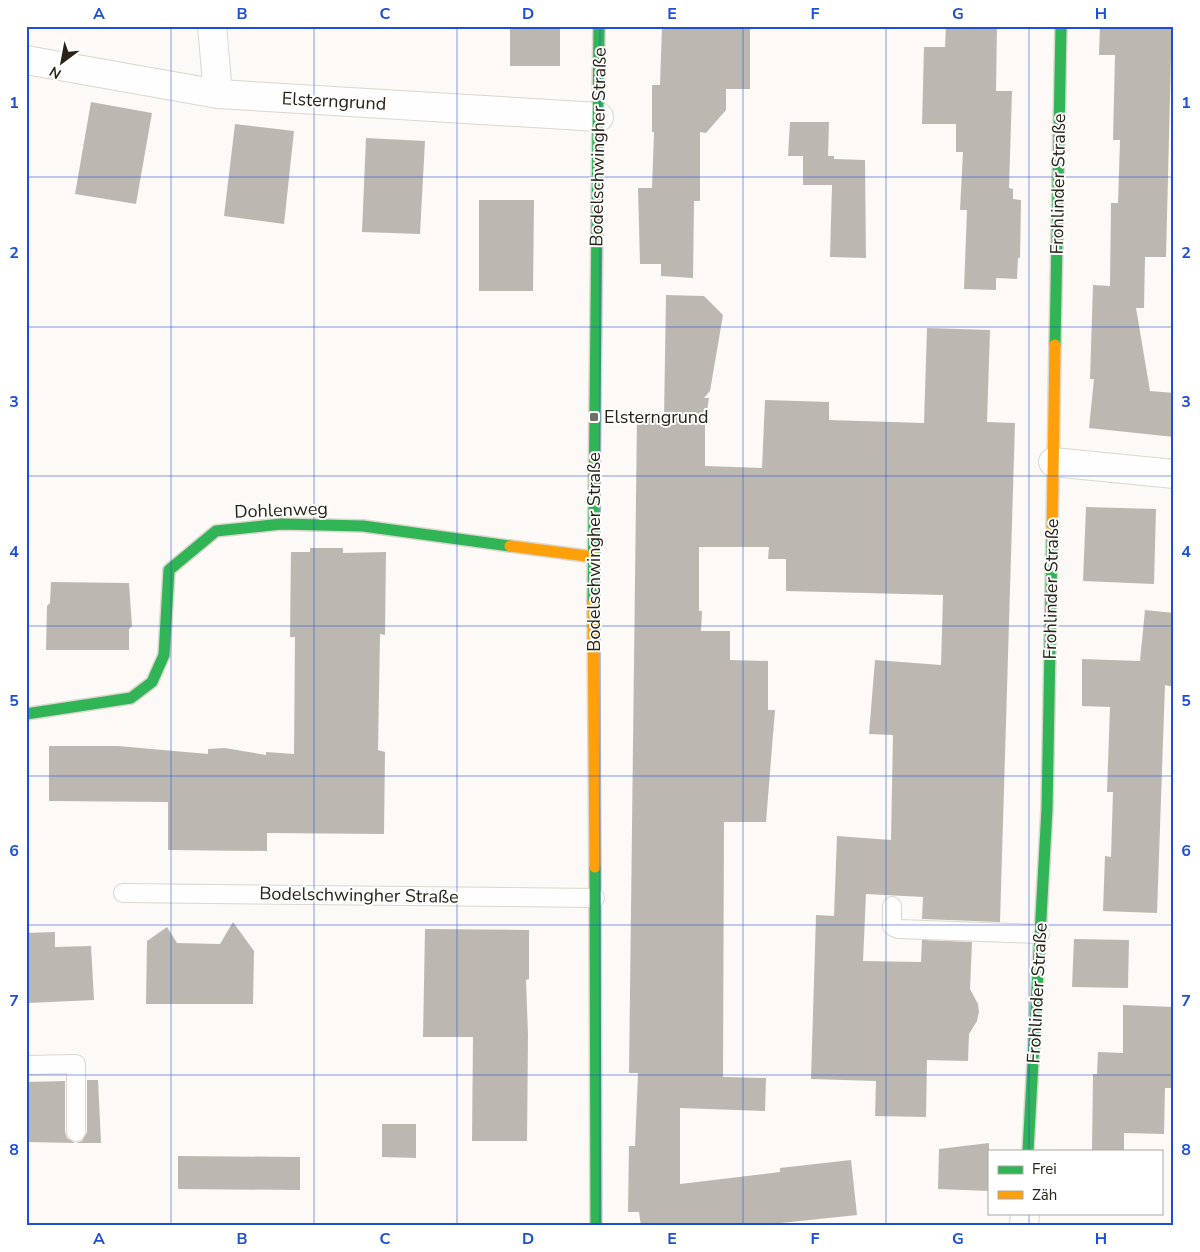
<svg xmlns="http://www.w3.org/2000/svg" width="1200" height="1252" viewBox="0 0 1200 1252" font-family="'Nunito Sans',sans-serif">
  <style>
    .building { fill: #bcb8b1 }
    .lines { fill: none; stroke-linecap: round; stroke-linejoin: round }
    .lane-casing { stroke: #dbd6ce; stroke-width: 20 }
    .street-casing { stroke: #dbd6ce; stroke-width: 30 }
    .fast-casing { stroke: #dbd6ce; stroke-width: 14 }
    .slow-casing { stroke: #dbd6ce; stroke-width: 14 }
    .lane { stroke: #fffefe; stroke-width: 18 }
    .street { stroke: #fffefe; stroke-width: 28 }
    .fast { stroke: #30b455; stroke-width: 11 }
    .slow { stroke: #ff9f0a; stroke-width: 11 }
    .grid { fill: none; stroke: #1d4ed8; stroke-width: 1; stroke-opacity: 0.55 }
    .poi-dot { fill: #726d65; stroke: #fff; stroke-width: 2 }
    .labels { text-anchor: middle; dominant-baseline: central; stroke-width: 4; stroke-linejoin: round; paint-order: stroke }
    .street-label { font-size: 18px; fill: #282217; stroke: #fff }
    .poi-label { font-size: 18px; fill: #282217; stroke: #fff; text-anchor: start }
    .neatline { fill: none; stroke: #1d4ed8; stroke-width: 2 }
    .grid-label { font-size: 16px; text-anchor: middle; font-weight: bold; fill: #1d4ed8 }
  </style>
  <rect width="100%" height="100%" fill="#fcf9f6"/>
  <g class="building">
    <rect x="510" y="26" width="50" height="40"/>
    <path d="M662,26H750V89H726V110L706,133L700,132V201H694L693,278L661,276V264H640L638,188H652L654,132H652V85H660Z"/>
    <path d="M946,26H997L996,91H1012L1009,188L1013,189V199L1021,200L1020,258H1018L1017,279L996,278V290L964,289L967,210H960L963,152H956V124H922L924,47H945Z"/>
    <path d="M1100,26L1174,27V57H1171L1166,257H1145L1144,308H1136L1150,391L1174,393V437L1089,428L1094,379H1090L1093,285L1110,286L1111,203H1118L1120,140H1113L1115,55H1099Z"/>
    <path d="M91,102L152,113L136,204L75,194Z"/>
    <path d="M790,122H829L828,156H834V159L865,160L866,258L830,257L832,185H803V156H810H788Z"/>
    <path d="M235,124L294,131L284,224L224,216Z"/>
    <path d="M366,138L425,141L420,234L362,232Z"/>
    <path d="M479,200H534L533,291H479Z"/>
    <path d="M666,295L704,296L723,315L710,391L704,398H709L705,424V466L762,468L765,400L829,402V420L924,423L927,328L990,330L987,422L1015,423L1000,922L922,919L923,897L866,894L863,961L921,962L922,940L972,942L970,989L978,1004L979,1012L977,1021L969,1034L968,1061L927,1060L926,1117L875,1116L876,1081L811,1079L816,915L834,916L837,836L891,840L893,735L869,734L875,660L941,665L943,595L786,591V559H768L769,547H699V611H702L701,631H730V660L768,661V710H775L766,822H724L723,1077L766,1078L765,1111L680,1108V1184L780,1172V1168L851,1160L857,1215L752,1226H641L639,1212H628L629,1146H635L638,1073H629L637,417L664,418Z"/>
    <path d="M1086,507L1156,509L1154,584L1083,581Z"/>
    <path d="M310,548H343V553L386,552L385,635L380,634L378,750L385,752L384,834L267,833V851L168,850V802L49,801V746H118L208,754V749L225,748L266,755V752L294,754L295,637H290L291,552H310Z"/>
    <path d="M51,582L129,583L132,626L129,629V650H46L47,606L50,603Z"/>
    <path d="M1145,610L1174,613V687L1165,685L1157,913L1103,911L1105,856L1111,857L1112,824L1113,792H1107L1110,707L1082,706V659L1140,661Z"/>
    <path d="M233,922L254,951L253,1004H146L147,941L167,927L177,943L220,944Z"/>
    <path d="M425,929L529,930V979L526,980L528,1035L527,1141H472L473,1037H423Z"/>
    <path d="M55,932V947L91,946L94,1000L28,1003L26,933Z"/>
    <path d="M1074,939L1129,940L1128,988L1072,987Z"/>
    <path d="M1123,1005L1174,1007V1088H1165L1164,1134L1124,1133V1151H1092L1093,1074H1097L1098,1052L1123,1053Z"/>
    <path d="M87,1080H98L101,1143H76L82,1141L87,1132Z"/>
    <path d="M65,1081V1132L67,1138L75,1143L26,1142V1082Z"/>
    <path d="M382,1124H416V1158L382,1157Z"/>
    <path d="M989,1143V1191L938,1189L939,1149Z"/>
    <path d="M178,1156L300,1157V1190L178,1189Z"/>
  </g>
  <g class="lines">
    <defs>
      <g id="lane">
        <path d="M123,893L595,898"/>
        <path d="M892,906V926L898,929L1040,934"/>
        <path d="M26,1065L76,1064V1132"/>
      </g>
      <g id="street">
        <path d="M212,26L218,94"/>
        <path d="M26,60L218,94L599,117"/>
        <path d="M1053,462L1174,474"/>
        <path d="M1024,1226L1025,1213"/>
      </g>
      <g id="fast">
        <path d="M1055,345L1061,26"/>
        <path d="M593,603L599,26"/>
        <path d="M26,714L131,698L152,682L164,655L169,570L216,531L281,524L363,526L510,546"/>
        <path d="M595,867L596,1226"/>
        <path d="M1028,1151L1047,809L1052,539"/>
      </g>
      <g id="slow">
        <path d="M1052,539L1055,345"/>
        <path d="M510,546L594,557"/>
        <path d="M593,603L595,867"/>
      </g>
    </defs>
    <use href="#lane" class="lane-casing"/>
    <use href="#street" class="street-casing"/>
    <use href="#fast" class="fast-casing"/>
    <use href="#slow" class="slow-casing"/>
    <use href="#lane" class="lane"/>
    <use href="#street" class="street"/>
    <use href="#fast" class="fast"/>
    <use href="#slow" class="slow"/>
  </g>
  <path class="grid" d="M171,26V1226M314,26V1226M457,26V1226M600,26V1226M743,26V1226M886,26V1226M1029,26V1151M26,177H1174M26,327H1174M26,476H1174M26,626H1174M26,776H1174M26,925H1174M26,1075H1174M1029,1213V1226"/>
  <rect class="poi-dot" x="589" y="412" width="10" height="10" rx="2.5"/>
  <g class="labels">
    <g class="street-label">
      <text transform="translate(334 101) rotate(3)">Elsterngrund</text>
      <text transform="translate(598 147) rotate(-89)">Bodelschwingher Straße</text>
      <text transform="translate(1058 184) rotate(-89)">Frohlinder Straße</text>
      <text transform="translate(281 510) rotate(-2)">Dohlenweg</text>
      <text transform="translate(594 552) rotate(-90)">Bodelschwingher Straße</text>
      <text transform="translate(1051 589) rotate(-89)">Frohlinder Straße</text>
      <text transform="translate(359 895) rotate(1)">Bodelschwingher Straße</text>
      <text transform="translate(1037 993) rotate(-87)">Frohlinder Straße</text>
    </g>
    <g class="poi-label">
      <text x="604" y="417">Elsterngrund</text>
    </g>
  </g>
  <rect width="1200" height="1252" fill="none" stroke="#ffffff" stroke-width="55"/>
  <rect x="988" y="1150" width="175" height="65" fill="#ffffff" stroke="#a9a7a2"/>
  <rect x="998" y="1166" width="25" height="8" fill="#30b455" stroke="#a9a7a2"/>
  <text x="1032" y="1174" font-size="15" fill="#282217">Frei</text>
  <rect x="998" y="1191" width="25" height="8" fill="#ff9f0a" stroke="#a9a7a2"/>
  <text x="1032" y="1200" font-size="15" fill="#282217">Zäh</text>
  <g transform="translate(62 62) rotate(212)" stroke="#ffffff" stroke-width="4" paint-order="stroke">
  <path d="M0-4L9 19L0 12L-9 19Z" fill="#282217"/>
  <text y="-8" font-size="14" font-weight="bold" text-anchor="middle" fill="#282217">N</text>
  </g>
  <rect x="28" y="28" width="1144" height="1196" class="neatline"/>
  <g class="grid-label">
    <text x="99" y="19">A</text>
    <text x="242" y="19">B</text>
    <text x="385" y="19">C</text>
    <text x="528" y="19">D</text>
    <text x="672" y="19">E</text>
    <text x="815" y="19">F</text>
    <text x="958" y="19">G</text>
    <text x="1101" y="19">H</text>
    <text x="14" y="108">1</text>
    <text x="1186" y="108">1</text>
    <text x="14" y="258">2</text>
    <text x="1186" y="258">2</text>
    <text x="14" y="407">3</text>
    <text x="1186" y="407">3</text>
    <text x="14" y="557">4</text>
    <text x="1186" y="557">4</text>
    <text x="14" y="706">5</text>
    <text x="1186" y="706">5</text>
    <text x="14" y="856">6</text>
    <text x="1186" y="856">6</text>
    <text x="14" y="1006">7</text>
    <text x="1186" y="1006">7</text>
    <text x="14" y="1155">8</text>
    <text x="1186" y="1155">8</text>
    <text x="99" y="1244">A</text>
    <text x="242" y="1244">B</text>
    <text x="385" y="1244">C</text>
    <text x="528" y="1244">D</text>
    <text x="672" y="1244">E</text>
    <text x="815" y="1244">F</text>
    <text x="958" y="1244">G</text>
    <text x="1101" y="1244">H</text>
  </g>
</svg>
